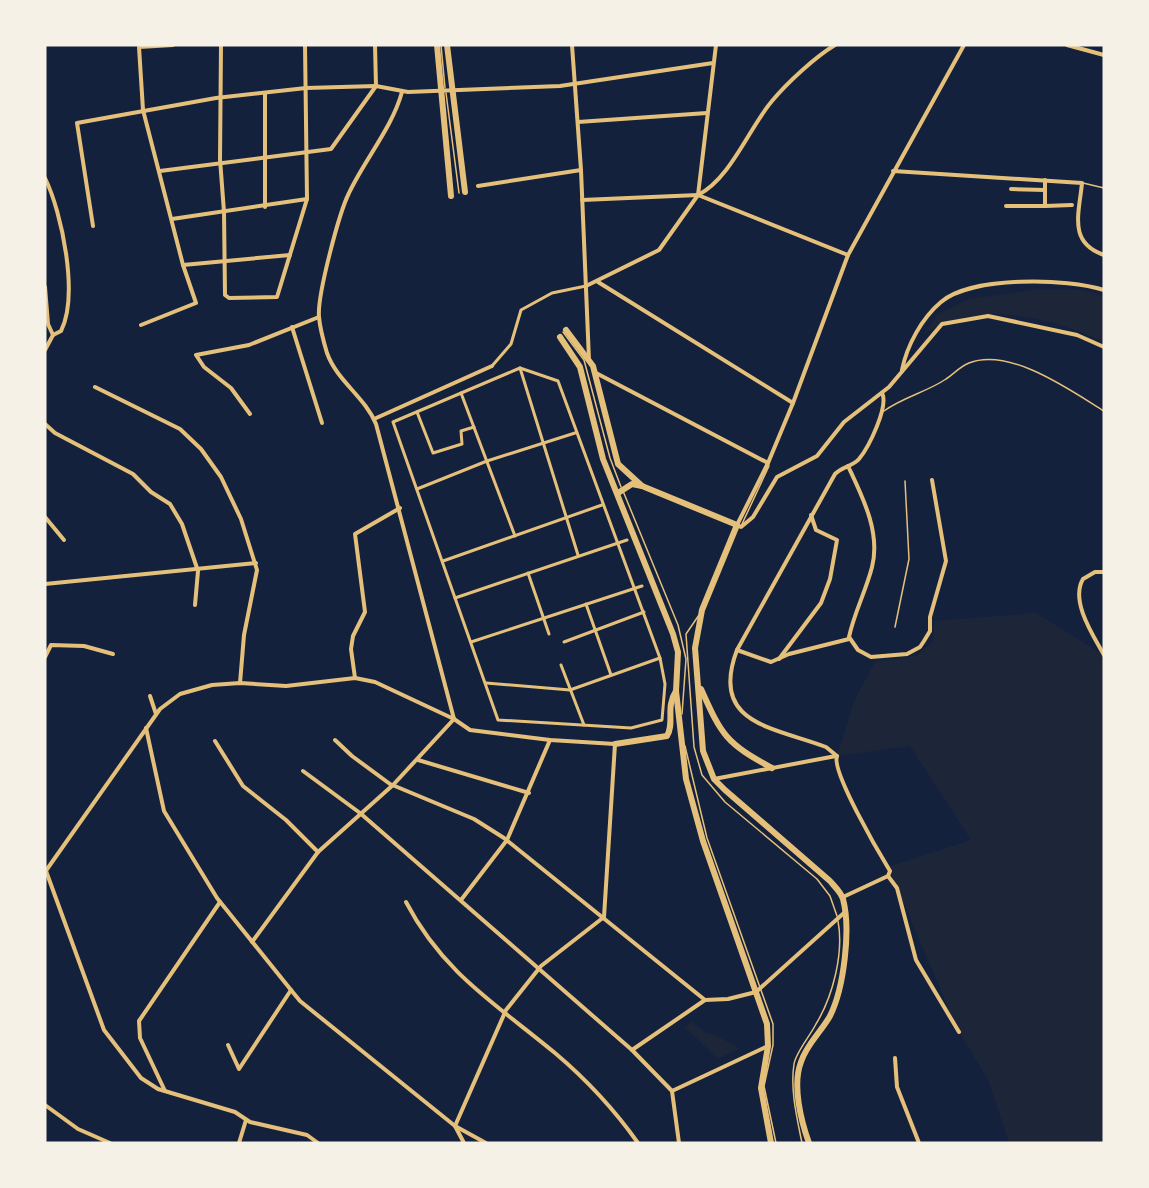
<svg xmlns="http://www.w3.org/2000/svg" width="1149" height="1188" viewBox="0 0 1149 1188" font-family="'Golos Text',sans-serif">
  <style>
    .green { fill: #1d2539 }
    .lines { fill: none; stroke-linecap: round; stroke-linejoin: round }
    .service { stroke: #e5c07b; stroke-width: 1.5 }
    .pedestrian { stroke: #e5c07b; stroke-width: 3 }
    .minor { stroke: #e5c07b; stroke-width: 4 }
    .primary { stroke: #e5c07b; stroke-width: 6 }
  </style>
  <rect width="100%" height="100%" fill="#14213d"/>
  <g class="green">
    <path d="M1039,289L1083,290L1104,296V342C1049,317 976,298 923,335L938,314L969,299Z"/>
    <path d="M1036,613L1104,655V1143H1009L988,1079L959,1032L888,867L971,840L910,746L837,756L855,699L875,662L916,656L933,641L934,621Z"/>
    <path d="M692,1022L707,1034H713L739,1048L718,1059L685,1027Z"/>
  </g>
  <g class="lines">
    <g class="service">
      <path d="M441,45L445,88"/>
      <path d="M446,93L459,193"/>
      <path d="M1083,183L1104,188"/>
      <path d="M563,332L584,360L610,458L621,487"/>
      <path d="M884,411C903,397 927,392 946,379C954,374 959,367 969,363C1010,347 1070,390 1104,411"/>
      <path d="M623,491L678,625L686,659L682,714"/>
      <path d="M742,524L769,466"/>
      <path d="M699,615L686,634L694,747L702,775L725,802L817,879L830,896L837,916"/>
      <path d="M895,627L909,559L905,481"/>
      <path d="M685,746L707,838L773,1024V1045L764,1086L776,1143"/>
      <path d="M802,1143C797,1118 790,1090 794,1064C796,1052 810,1036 816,1024C833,996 844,953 838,921"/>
    </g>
    <g class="pedestrian">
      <path d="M492,366L511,344L521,310L552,293L586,286"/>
      <path d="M520,368L558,381L660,658L665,684L662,720L631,728L498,720L393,422Z"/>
      <path d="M520,368L578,555"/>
      <path d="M461,393L515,536"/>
      <path d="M417,412L433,453L462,444L461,431L474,427"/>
      <path d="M417,489L487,461L575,433"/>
      <path d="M443,561L602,505"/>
      <path d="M528,573L549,634"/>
      <path d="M455,598L627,540"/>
      <path d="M586,604L611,675"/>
      <path d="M471,642L642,586"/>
      <path d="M564,642L644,612"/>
      <path d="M561,665L584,725"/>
      <path d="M486,683L570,690L660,658"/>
    </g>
    <g class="minor">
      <path d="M221,45L220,159L224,212L225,295L229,298L277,297L307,199L305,45"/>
      <path d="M375,45L376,86"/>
      <path d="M572,45L581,170L589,360"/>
      <path d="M964,45L848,255L793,403L768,463L737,525L741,527L753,517L777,477L817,456L844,422L889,387L942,324L988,316L1077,335L1104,347"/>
      <path d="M1067,45L1104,55"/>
      <path d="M402,92C392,128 365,159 349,193C339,213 317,296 319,317C320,328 324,343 327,353C337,381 365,397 376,424L454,719"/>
      <path d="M265,94V207"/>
      <path d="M578,122L707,113"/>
      <path d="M160,171L331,149L376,86"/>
      <path d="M893,171L1082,183C1079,214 1068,243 1104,255"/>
      <path d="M45,178C62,213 79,295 61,331L53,335"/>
      <path d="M478,186L581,170"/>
      <path d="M1011,189L1045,190"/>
      <path d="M698,195L716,45"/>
      <path d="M582,200L698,195L848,255"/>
      <path d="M1006,206H1045V180"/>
      <path d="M1045,206L1072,205"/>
      <path d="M172,219L307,199"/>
      <path d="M93,226L77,123L216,98L306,88L376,86L408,92L560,86L713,63"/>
      <path d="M183,265L290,255"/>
      <path d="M598,282L793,403"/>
      <path d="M586,286L659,250L698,195C731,178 749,128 772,101C787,83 815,57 835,45"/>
      <path d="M45,287L48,324L53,335"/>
      <path d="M141,325L196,303L183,265L143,110L139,47L173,45"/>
      <path d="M292,327L322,423"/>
      <path d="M45,350L53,335"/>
      <path d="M902,370C907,345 922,318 941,302C971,276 1068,278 1104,290"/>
      <path d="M596,373L768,463"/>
      <path d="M95,387L180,429L201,449L221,477L241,519L257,570L244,635L240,683"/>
      <path d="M250,414L231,388L204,367L196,355L249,345L319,317"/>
      <path d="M374,419L492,366"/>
      <path d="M45,424L55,433L133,474L151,492L170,504L182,524L198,571L195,605"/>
      <path d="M848,466C862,496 881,532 872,567C866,591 854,613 849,637L858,650L871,657L907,654L920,647L924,641L930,631V617L946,561L932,480"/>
      <path d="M45,517L64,540"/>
      <path d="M1104,572H1095L1083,579C1070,601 1093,635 1104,655"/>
      <path d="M45,584L256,563"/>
      <path d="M737,650L771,662L789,654L849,639"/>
      <path d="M45,657L51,645L84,646L113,654"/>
      <path d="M779,659L821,603L830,579L837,540L816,530L811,515"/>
      <path d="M355,678L351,649L353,636L365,612L355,534L400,508"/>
      <path d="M150,696L156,714"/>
      <path d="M146,728L164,811L217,898L291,990L300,1001L455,1126L486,1143"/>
      <path d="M335,740L352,756L390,784L474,819L504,838L705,1000"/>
      <path d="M215,741L243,786L286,820L318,852"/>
      <path d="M837,756L826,747C773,727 709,724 737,650L835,474C842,467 853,466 859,459C869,447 889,406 882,393"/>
      <path d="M837,756C831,771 879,853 890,871L888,876L843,897"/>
      <path d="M418,760L529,793"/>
      <path d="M303,771L360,813L632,1050L672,1091L679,1143"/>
      <path d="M714,779L836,756"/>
      <path d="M46,871L104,1030L141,1078L158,1089L235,1112L250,1122L307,1135L318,1143"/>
      <path d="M45,872L160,709L180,694L212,685L240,683L286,686L355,678L375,682L454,719L470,730L550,740L615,744L604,917L541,966L506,1010L455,1126L464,1143"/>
      <path d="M888,876L897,888L916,960L959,1032"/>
      <path d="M461,900L507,840L550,740"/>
      <path d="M406,902C443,973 496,1004 555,1053C587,1080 614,1109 638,1143"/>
      <path d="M252,942L318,852L393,785L454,719"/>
      <path d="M228,1045L239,1069L291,990"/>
      <path d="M632,1050L705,1000L728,999L756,992L845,912"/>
      <path d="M895,1058L897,1087L919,1143"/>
      <path d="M165,1091L140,1038L139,1021L220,902"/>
      <path d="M672,1091L768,1046"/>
      <path d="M45,1105L78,1129L110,1143"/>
      <path d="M239,1143L246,1120"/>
    </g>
    <g class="primary">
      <path d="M437,45L451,196"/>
      <path d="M447,45L465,192"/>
      <path d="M566,330L593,366L618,464L642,486L737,525L702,610L695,648L703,751L714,779L725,790L830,881C834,886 841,892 843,899C851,929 844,988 830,1016C821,1032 806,1045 801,1062C792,1085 801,1121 809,1143"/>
      <path d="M560,337L580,367L603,459L673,634L678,652L676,691L686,779L703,841L767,1024L768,1046L761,1088L771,1143"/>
      <path d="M618,493L632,484L642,486"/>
      <path d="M701,689C722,736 726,743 772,768"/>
      <path d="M615,744L667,736C675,723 665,708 676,691"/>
    </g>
  </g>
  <rect width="1149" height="1188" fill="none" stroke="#f6f1e7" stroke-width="93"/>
</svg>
